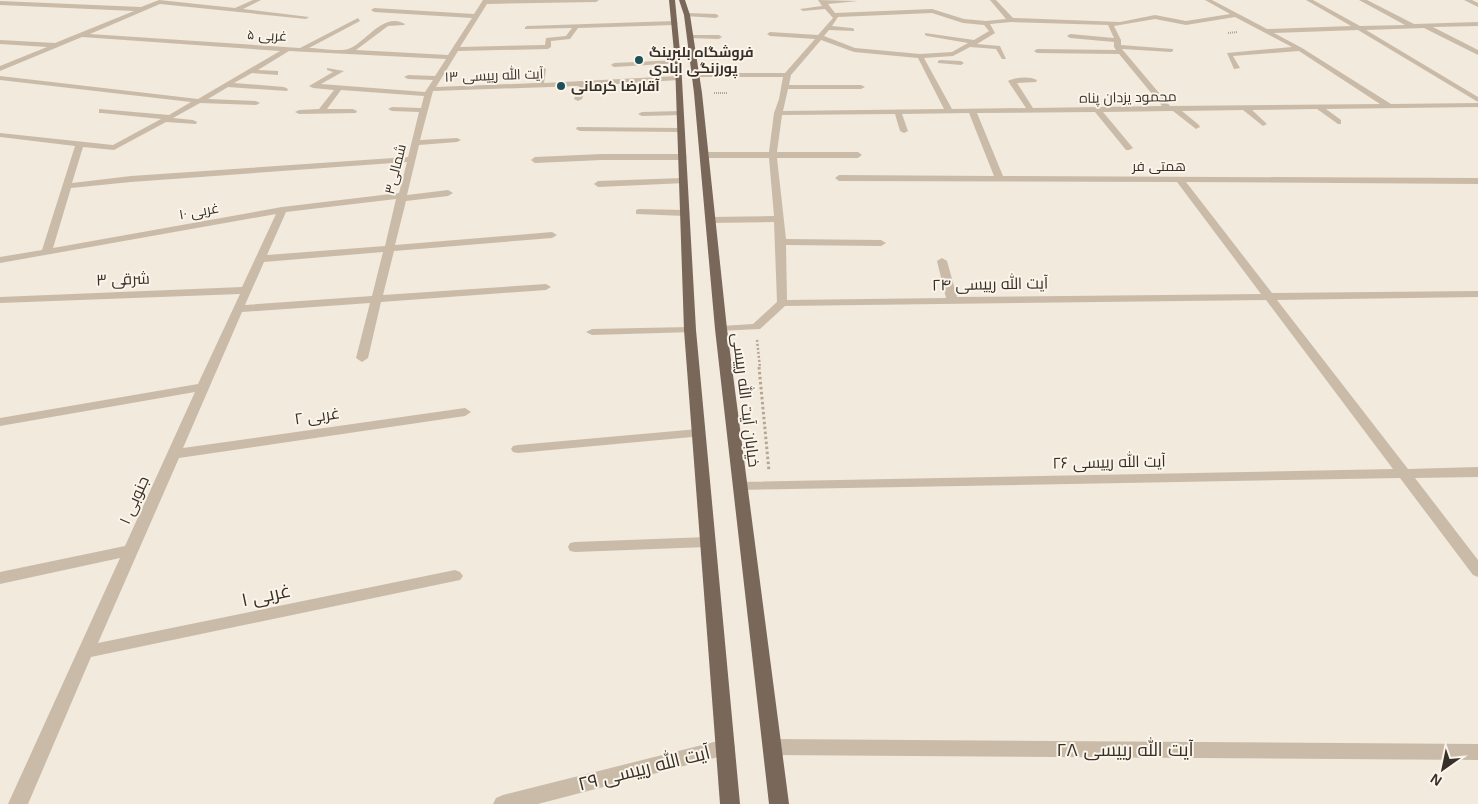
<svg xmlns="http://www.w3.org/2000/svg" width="1478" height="804" viewBox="0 0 1478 804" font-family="Helvetica,Cairo,sans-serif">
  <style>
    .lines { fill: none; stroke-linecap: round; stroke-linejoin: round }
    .path-far2 { stroke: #b6a593; stroke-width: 2; stroke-dasharray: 1 1; stroke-linecap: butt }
    .path-far1 { stroke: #b6a593; stroke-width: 2.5; stroke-dasharray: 2 2; stroke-linecap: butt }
    .path { stroke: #b6a593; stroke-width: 3; stroke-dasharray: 2.5 2.5; stroke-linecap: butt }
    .minor { fill: #cabba9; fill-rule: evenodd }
    .major { fill: #79675a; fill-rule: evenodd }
    .poi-dot { fill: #1f5058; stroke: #faf4e9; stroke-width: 2 }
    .labels { text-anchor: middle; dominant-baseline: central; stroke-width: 4; stroke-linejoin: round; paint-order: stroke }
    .far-street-label { font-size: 14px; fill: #372f29; stroke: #faf4e9 }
    .far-poi-label { font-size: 14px; font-weight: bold; fill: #372f29; stroke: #faf4e9; text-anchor: start }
    .street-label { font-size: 16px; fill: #372f29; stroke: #faf4e9 }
    .near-street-label { font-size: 19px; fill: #372f29; stroke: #faf4e9 }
  </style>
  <rect width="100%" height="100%" fill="#f2eadd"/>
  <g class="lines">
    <g class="path-far2">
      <path d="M1228,33L1238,32"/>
      <path d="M714,93H728"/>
    </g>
    <path class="path-far1" d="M757,340L760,368"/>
    <path class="path" d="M759,367L769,471"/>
    <g class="minor">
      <path d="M159,0L235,8L253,0H261L243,9L309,17L306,19L160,4L90,34L300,48L358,18L360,21L309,48C318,48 341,52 348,49C366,43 383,11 405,24L404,25L388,26L356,50L448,55L472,18L374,12L371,10L374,8L474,14L483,0H599L596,2L487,4L460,47L545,45L546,38L566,36L572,28L525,29V27L527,26L675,21L678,23L675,25L578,28L570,39L551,41V47L548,49L458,51L436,87L537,83L538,69L542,67L546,69L544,83L678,76L682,78L678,80L587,86L582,99L578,101L574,99L579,86L433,91L420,140L457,138L461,140L457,142L419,145L407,195L448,190L453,193L448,196L406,201L395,245L552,232L557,235L552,238L394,251L383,295L546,284L551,287L546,290L381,302L368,358L362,362L356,358L370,303L242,312L183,448L465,408L471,412L465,416L179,458L98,643L455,570L460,572L463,576L460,580L91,657L28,804H8L120,558L0,584V572L125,546L195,392L0,426V418L198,384L240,294L0,303V297L242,287L276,214L0,263V257L42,250L75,146L0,137V133L113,145L161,119L102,113H99V109L169,115L191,102L0,80V76L198,99L280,51L82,37L0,71V66L47,47L0,44V40L55,43L134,11L0,5V1L141,7ZM289,51L446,59L435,76L408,75L404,77L408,79L433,80L425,92L321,84L344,71L327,68V70L333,72L309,86L313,88L334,90L319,109L299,110L295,112L299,114L356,113L357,111L353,109H327L341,90L424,96L421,108L392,107L388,109L392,111L419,112L408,157L131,176L72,183L83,147L114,150L166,122L196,124L197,122L193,120L173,118L200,103L256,105L260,103L256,101L208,99L228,87L287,91L288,89L284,87L234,83L252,73L278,75V71L258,70ZM407,162L399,193L282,207L53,248L71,188L131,182ZM396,199L385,246L267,255L286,212ZM383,252L372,296L245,305L264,262Z"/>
      <path d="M818,0L858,1L828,4L835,13L932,9L964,19L986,21L1006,19L990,0H996L1013,18L1120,22L1155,15L1186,21L1230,14L1205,0H1212L1267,29L1351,26L1306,0H1313L1360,26L1405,25L1359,0H1367L1414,24L1478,22V26L1433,27L1478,50V55L1424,28L1366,30L1478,97V102L1358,30L1274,33L1302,48L1391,104L1478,103V107L1326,109L1341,120V124H1338L1317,109L1252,110L1267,124L1263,126L1243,110L1182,111L1199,125L1200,127L1196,129L1173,111L1103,112L1133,148L1129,150H1126L1095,112L977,113L1003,176L1478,178V184L1186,182L1272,293L1478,291V297L1277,300L1408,469L1478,467V477L1415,478L1478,560V577L1473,575L1400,478L735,490L733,487L735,484L740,482L1393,469L1266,300L785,306L760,329L717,331L715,329L717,327L721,326L753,324L777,302L774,222L710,223L705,220L710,217L774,216L769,158H705L701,155L705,152H769L774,113L779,99L783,77H695L691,75L695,73H785L815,39L770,36L767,34L770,32L818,35L833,18L825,9L803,11L800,9L822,6ZM932,13L963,23L984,25L989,31L974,40L925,33V35L927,36L968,43L952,52L920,54L855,48L824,36L829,30L854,31V29L852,28L832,26L838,17ZM1235,17L1292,47L1227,53L1234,69L1240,68L1233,56L1299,51L1380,104L1170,106L1122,49L1171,52L1173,51V49L1121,45V40L1114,26L1155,19L1186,25ZM1011,22L1108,25L1114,38L1070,34L1067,36L1070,38L1114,42V47L1116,50L1037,49L1034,51L1037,53L1119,54L1162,106L1033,108L1017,83L1036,82L1037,80C1030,76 1015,77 1008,81L1026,108L952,109L924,58L953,56L970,47L996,49L1002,59H1006L1000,46L977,44L995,33L990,24ZM821,40L854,52L918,58L944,109L783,111L788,89H861L865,87L861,85H789L791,75ZM969,113L994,176L839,175L835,178L839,181L1177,182L1261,294L957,297L947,261L942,258L937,261L946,298L787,300L786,245L881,246L886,243L881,240L786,239L777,158H858L862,155L858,152H777L782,115L895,114L900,131L904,133L908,131L902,114Z"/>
      <path d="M1464,0H1472L1478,3V7Z"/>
      <path d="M687,13L716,14L719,16L716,18L685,16Z"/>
      <path d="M690,35H719L722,37L719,39L688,38V36Z"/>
      <path d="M678,60L680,61V63L614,67L611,65L614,63Z"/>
      <path d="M940,60L961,61L964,63L961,65L938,63V61Z"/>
      <path d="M680,111H683V115L642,116L638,114L642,112Z"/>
      <path d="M577,127L681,128L685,130L681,132L580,131L576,129Z"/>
      <path d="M602,154H683L687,157L683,160H602L535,163L531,160L535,157Z"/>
      <path d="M683,178L686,179V183L598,187L594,184L598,181Z"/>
      <path d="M639,209L685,210L690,213L685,216L636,214V210Z"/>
      <path d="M690,327L696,330L694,332L592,335L586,332L592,329Z"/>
      <path d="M698,429L703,430L705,433L703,436L518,453L513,452L511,449L513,446L518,445Z"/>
      <path d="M707,537L712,538L714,542L712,546L707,547L575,552L570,551L568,547L570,543L575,542Z"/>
      <path d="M726,739L732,741L735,747L732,753L726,755L538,804H493L496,798L503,795Z"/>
      <path d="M772,739L1478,744V760L772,755L766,753L763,747L766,741Z"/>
    </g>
    <g class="major">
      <path d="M669,0H675L681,62L696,330L740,804H720L684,330L675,62Z"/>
      <path d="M679,0H685L690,15L702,93L727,329L789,804H769L715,329L694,93L684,15Z"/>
    </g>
  </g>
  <g class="poi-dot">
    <circle cx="639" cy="60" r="5"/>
    <circle cx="561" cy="86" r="5"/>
  </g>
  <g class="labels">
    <g class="far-street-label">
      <text transform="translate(267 35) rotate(3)">غربی ۵</text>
      <text transform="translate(494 75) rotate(-2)">آیت الله رییسی ۱۳</text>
      <text transform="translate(1128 97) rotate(-1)">محمود یزدان پناه</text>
      <text x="1159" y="166">همتی فر</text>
      <text transform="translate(395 169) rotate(-76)">شمالی۳</text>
      <text transform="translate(199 211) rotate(-10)">غربی ۱۰</text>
    </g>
    <g class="far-poi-label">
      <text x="649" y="52">فروشگاه بلبرینگ<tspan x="649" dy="16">پورزنگی ابادی</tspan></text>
      <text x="571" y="86">آقارضا کرمانی</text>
    </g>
    <g class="street-label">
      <text transform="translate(123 279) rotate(-2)">شرقی ۳</text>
      <text transform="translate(990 284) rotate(-1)">آیت الله رییسی ۲۴</text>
      <text transform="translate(746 400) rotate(83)">خیابان آیت الله رییسی</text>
      <text transform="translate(317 416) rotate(-8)">غربی ۲</text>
      <text transform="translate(1109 462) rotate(-1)">آیت الله رییسی ۲۶</text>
      <text transform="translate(134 500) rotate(-66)">جنوبی ۱</text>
    </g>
    <g class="near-street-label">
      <text transform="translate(266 595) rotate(-12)">غربی ۱</text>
      <text x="1125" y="749">آیت الله رییسی ۲۸</text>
      <text transform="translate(644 768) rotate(-14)">آیت الله رییسی ۲۹</text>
    </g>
  </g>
  <g transform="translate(1443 769) rotate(213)" stroke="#faf4e9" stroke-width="4" paint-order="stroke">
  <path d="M0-4L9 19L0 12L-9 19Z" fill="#372f29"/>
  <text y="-8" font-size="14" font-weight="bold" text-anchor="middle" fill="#372f29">N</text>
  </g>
</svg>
